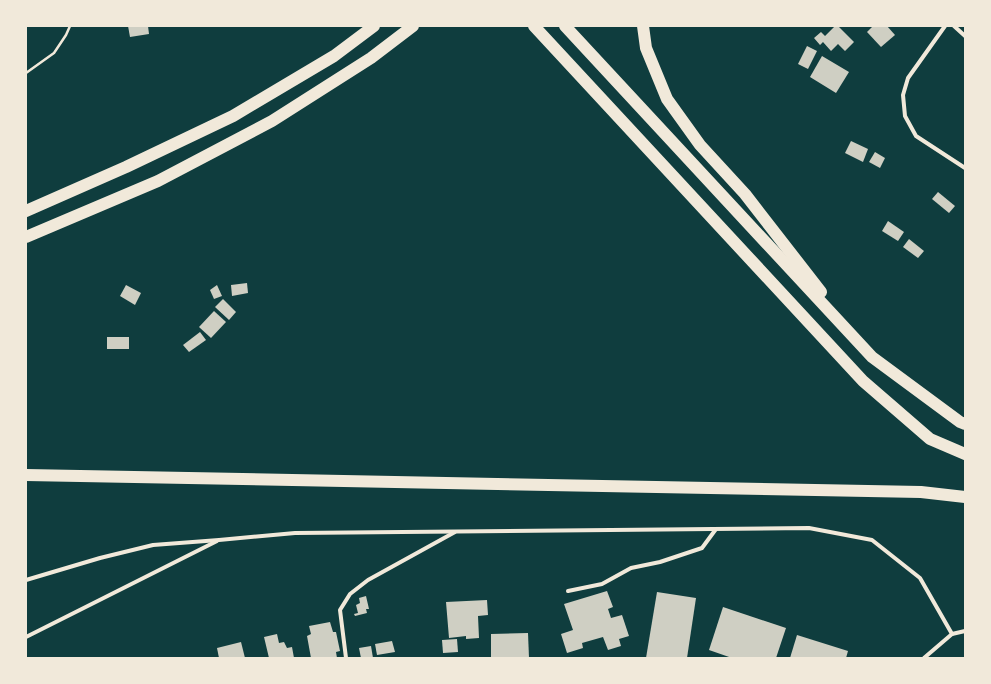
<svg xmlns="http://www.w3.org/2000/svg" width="991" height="684" viewBox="0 0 991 684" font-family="Helvetica,sans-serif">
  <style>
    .building { fill: #cfcfc3 }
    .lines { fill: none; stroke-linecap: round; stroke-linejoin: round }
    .path { stroke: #f1e9da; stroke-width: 2.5 }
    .minor { stroke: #f1e9da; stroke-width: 4 }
    .motorway { stroke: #f1e9da; stroke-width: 12 }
  </style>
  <rect width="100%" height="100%" fill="#0f3d3e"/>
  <g class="building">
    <path d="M128,26H148L149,34L130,37Z"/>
    <path d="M835,26H838L854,42L845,51L838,44L831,51L823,42L820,45L814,38L821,32L825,36Z"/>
    <path d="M873,26H887L895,35L881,47L867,32Z"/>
    <path d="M807,46L817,51L808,69L798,64Z"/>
    <path d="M822,56L849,72L836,93L810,77Z"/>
    <path d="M851,141L868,149L863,162L845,153Z"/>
    <path d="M875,152L885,158L880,168L869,162Z"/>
    <path d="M938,192L955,206L949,213L932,199Z"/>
    <path d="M888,221L904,232L898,241L882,231Z"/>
    <path d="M909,239L924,251L918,258L903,247Z"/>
    <path d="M247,283L248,293L232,296L231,285Z"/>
    <path d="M126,285L141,293L135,305L120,296Z"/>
    <path d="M217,285L222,296L214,299L210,290Z"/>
    <path d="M223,299L236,312L229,320L215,307Z"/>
    <path d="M214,311L226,322L211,338L199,327Z"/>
    <path d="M200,332L206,340L189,352L183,345Z"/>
    <rect x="107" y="337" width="22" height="12"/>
    <path d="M607,591L613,607L608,609L611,618L622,615L629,636L619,639L621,646L608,650L603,637L582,643L583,648L567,653L561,634L573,630L564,604Z"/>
    <path d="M657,592L696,598L687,658H646Z"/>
    <path d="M366,596L369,609H366L367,613L355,616L354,614L358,613L356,605L360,603L359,598Z"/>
    <path d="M487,600L488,615L478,616L479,638L466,639V636L449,638L446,602Z"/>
    <path d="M723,607L786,628L776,658H732L709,650Z"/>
    <path d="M330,622L333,632H336L340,651L336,652L337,658H311L307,636L311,634L309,626Z"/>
    <path d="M528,633L529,658H491V634Z"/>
    <path d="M277,634L279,643L284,642L287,648L292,647L294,658H269L264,637Z"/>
    <path d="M797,635L848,651L846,658H790Z"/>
    <path d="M457,639L458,652L443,653L442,640Z"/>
    <path d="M392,641L395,652L377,655L375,644Z"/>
    <path d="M241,642L245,658H219L217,648Z"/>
    <path d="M371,646L373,658H361L359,648Z"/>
  </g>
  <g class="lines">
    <path class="path" d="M26,73L54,53L66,35L70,26"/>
    <g class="minor">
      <path d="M945,26L908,78L903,95L905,116L916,136L965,168"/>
      <path d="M954,26L965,36"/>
      <path d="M26,580L100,558L153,545L219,540L295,533L809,528L872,540L920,578L952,634"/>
      <path d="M568,591L602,584L631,568L660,562L702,548L716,529"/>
      <path d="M26,637L217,541"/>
      <path d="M346,658L340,610L350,594L368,580L455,532"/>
      <path d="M924,658L952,634L965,631"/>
    </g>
    <g class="motorway">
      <path d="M534,26L863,381L930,439L965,454"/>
      <path d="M565,26L872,357L960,422L965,424"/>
      <path d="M643,26L646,48L667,99L700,145L745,194L821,292"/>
      <path d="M26,211L126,167L233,116L334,56L374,26"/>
      <path d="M26,237L158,181L272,121L371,58L413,26"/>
      <path d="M26,475L921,492L965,497"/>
    </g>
  </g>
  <rect width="991" height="684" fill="none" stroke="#f1e9da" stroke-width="54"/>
</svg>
